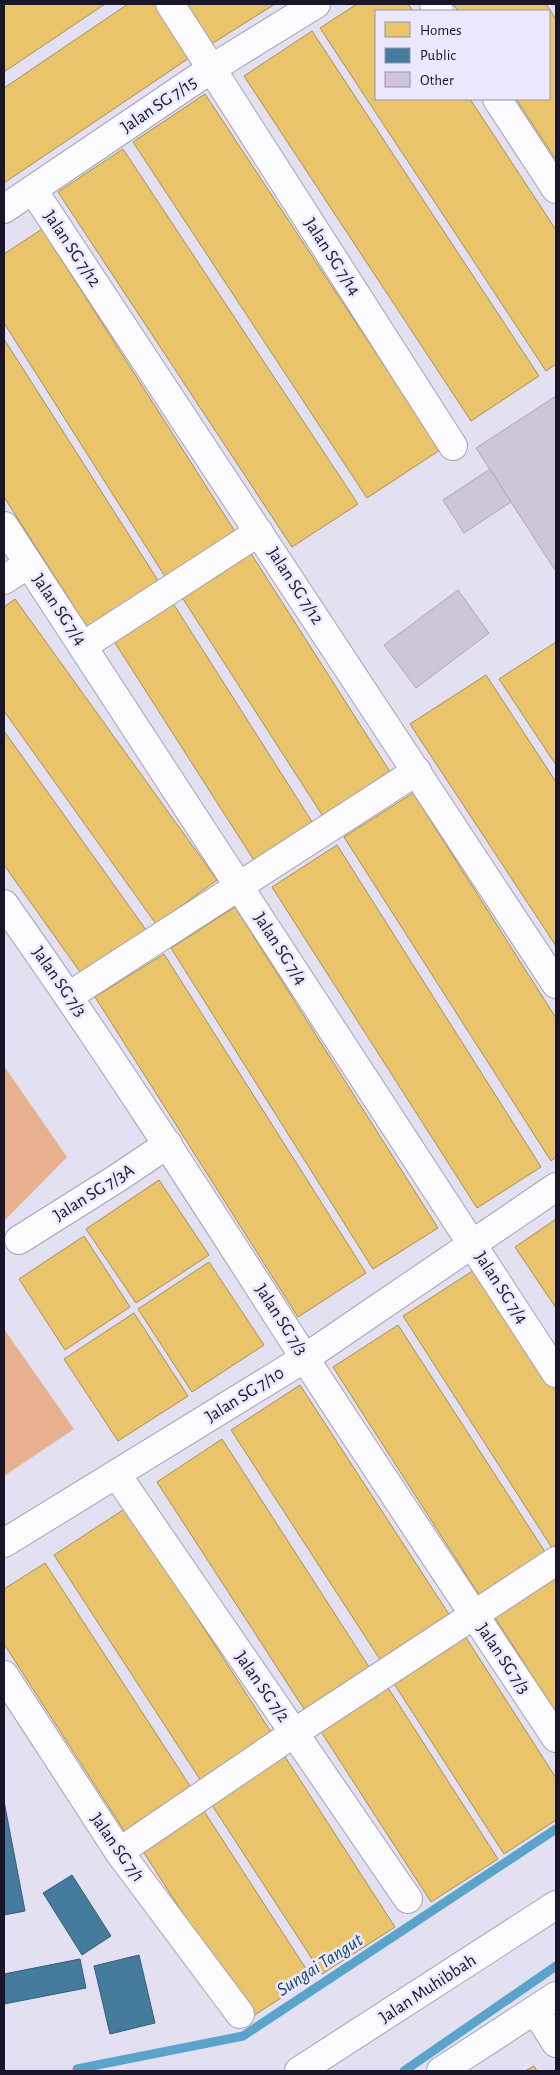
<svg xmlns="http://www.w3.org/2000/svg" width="560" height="2075" viewBox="0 0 560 2075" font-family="'Alegreya Sans',sans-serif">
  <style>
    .forest { fill: #e7b18f }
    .homes { fill: #e9c46a; stroke: #ab8f56 }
    .public { fill: #457b9d; stroke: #385c7a }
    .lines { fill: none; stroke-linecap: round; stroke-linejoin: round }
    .stream { stroke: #5aa4cc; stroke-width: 9 }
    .building { fill: #cec6d7; stroke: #aea7b7 }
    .minor-casing { stroke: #a5a2b3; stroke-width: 30 }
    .minor { stroke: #fbfafd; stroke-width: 28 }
    .labels { text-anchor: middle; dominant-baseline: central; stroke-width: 5; stroke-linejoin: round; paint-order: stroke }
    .street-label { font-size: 18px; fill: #191428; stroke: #ebe7fd }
    .water-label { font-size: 19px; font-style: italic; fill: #144a65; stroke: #ebe7fd }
  </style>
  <rect width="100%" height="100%" fill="#e3e0f1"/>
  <g class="forest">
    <path d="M4,1066L67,1157L4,1221Z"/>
    <path d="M4,1329L74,1429L4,1476Z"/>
  </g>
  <g class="homes">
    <path d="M4,4H105L4,72Z"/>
    <path d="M128,4H161L195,54L4,183V88Z"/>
    <path d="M183,4H275L210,45Z"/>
    <path d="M357,4H408L413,11H376V99H470L556,230V364L546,371L320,28Z"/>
    <path d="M453,4H546L556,19V160L516,99H549V11H458Z"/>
    <path d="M312,31L539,376L471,421L244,76Z"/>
    <path d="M205,94L440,450L367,498L133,142Z"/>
    <path d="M123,149L358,504L292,547L58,192Z"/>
    <path d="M42,229L236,533L166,578L4,323V254Z"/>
    <path d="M4,339L159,582L87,627L4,497Z"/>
    <path d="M245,544L394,778L326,821L176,588Z"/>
    <path d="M169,597L316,828L257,865L110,635Z"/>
    <path d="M15,599L217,880L156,924L4,711V607Z"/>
    <path d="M556,642V765L499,679Z"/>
    <path d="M486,675L556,782V946L410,724Z"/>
    <path d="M4,731L146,930L83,976L4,865Z"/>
    <path d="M413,793L556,1018V1157L551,1161L344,837Z"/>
    <path d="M337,845L541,1167L477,1208L272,887Z"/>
    <path d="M235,907L438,1228L373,1269L171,948Z"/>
    <path d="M164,954L366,1273L298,1317L95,997Z"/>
    <path d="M159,1180L209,1255L136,1303L86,1229Z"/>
    <path d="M556,1219V1308L515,1247Z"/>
    <path d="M84,1236L130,1307L65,1350L19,1279Z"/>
    <path d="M209,1262L264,1345L192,1392L138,1309Z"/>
    <path d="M477,1268L556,1390V1550L554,1551L403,1316Z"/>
    <path d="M134,1313L188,1396L118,1441L64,1359Z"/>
    <path d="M398,1325L549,1558L483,1601L333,1367Z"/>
    <path d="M300,1385L452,1619L383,1664L231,1430Z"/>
    <path d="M222,1439L371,1670L306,1712L157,1482Z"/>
    <path d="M126,1508L273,1735L201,1781L54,1555Z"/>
    <path d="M45,1563L192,1789L125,1832L4,1644V1589Z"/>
    <path d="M556,1575V1713L494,1616Z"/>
    <path d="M463,1633L556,1778V1820L504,1854L391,1679Z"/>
    <path d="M385,1683L498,1859L431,1902L318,1727Z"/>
    <path d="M282,1752L395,1927L322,1974L208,1799Z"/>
    <path d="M200,1805L312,1978L250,2018L139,1845Z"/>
    <path d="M534,2066L537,2071H525Z"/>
  </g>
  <g class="public">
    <path d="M4,1801L25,1911L4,1915Z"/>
    <path d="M72,1875L111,1936L82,1955L43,1893Z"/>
    <path d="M139,1955L155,2023L110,2034L94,1966Z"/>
    <path d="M80,1959L86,1988L4,2004V1974Z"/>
  </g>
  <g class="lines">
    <g class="stream">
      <path d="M77,2069L243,2036L556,1829"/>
      <path d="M404,2071L556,1966"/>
    </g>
  </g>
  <g class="building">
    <path d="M556,396V569L555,570L476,448Z"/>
    <path d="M490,469L511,502L464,533L443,500Z"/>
    <path d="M458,590L489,633L416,688L384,645Z"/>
  </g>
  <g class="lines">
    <defs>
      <g id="minor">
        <path d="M170,4L453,446"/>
        <path d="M434,4L439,11"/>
        <path d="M497,99L556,189"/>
        <path d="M33,190L556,984"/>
        <path d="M4,209L211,69L316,4"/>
        <path d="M4,526L556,1373"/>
        <path d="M4,580L28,564"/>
        <path d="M83,646L259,532"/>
        <path d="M4,904C109,1052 206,1204 304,1357C387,1485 472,1611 556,1738"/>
        <path d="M69,996L417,771"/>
        <path d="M19,1240L119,1177L168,1144"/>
        <path d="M117,1475L408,1899"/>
        <path d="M4,1543L305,1358L556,1187"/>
        <path d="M4,1675L119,1852L240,2014"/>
        <path d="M119,1852L294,1733L556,1561"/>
        <path d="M535,2010L556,2043"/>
        <path d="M299,2071L556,1905"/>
        <path d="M441,2071L556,1996"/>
      </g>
    </defs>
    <use href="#minor" class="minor-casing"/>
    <use href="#minor" class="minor"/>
  </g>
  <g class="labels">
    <g class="street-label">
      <text transform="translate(159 105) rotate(-34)">Jalan SG 7/15</text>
      <text transform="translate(72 249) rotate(56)">Jalan SG 7/12</text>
      <text transform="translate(332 257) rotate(57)">Jalan SG 7/14</text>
      <text transform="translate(295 586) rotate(57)">Jalan SG 7/12</text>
      <text transform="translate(59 610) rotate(56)">Jalan SG 7/4</text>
      <text transform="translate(280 949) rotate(57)">Jalan SG 7/4</text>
      <text transform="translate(59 982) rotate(55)">Jalan SG 7/3</text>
      <text transform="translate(94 1193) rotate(-32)">Jalan SG 7/3A</text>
      <text transform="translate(501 1288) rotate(57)">Jalan SG 7/4</text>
      <text transform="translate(281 1320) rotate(57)">Jalan SG 7/3</text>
      <text transform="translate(245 1395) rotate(-32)">Jalan SG 7/10</text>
      <text transform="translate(503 1659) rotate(56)">Jalan SG 7/3</text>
      <text transform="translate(262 1687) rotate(55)">Jalan SG 7/2</text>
      <text transform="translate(117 1848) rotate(55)">Jalan SG 7/1</text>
      <text transform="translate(428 1989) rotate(-33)">Jalan Muhibbah</text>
    </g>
    <g class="water-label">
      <text transform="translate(320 1965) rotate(-33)">Sungai Tangut</text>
    </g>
  </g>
  <rect width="560" height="2075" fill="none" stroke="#191428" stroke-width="10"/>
  <rect x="375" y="10" width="175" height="90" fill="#ebe7fd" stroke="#9793a8"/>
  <rect x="385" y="22" width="25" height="15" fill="#e9c46a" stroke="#9793a8"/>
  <text x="420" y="35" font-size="15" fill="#191428">Homes</text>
  <rect x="385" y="48" width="25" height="15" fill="#457b9d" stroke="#9793a8"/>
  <text x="420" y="60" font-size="15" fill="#191428">Public</text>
  <rect x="385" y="72" width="25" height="15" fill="#cec6d7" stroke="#9793a8"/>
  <text x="420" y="85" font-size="15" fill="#191428">Other</text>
</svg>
